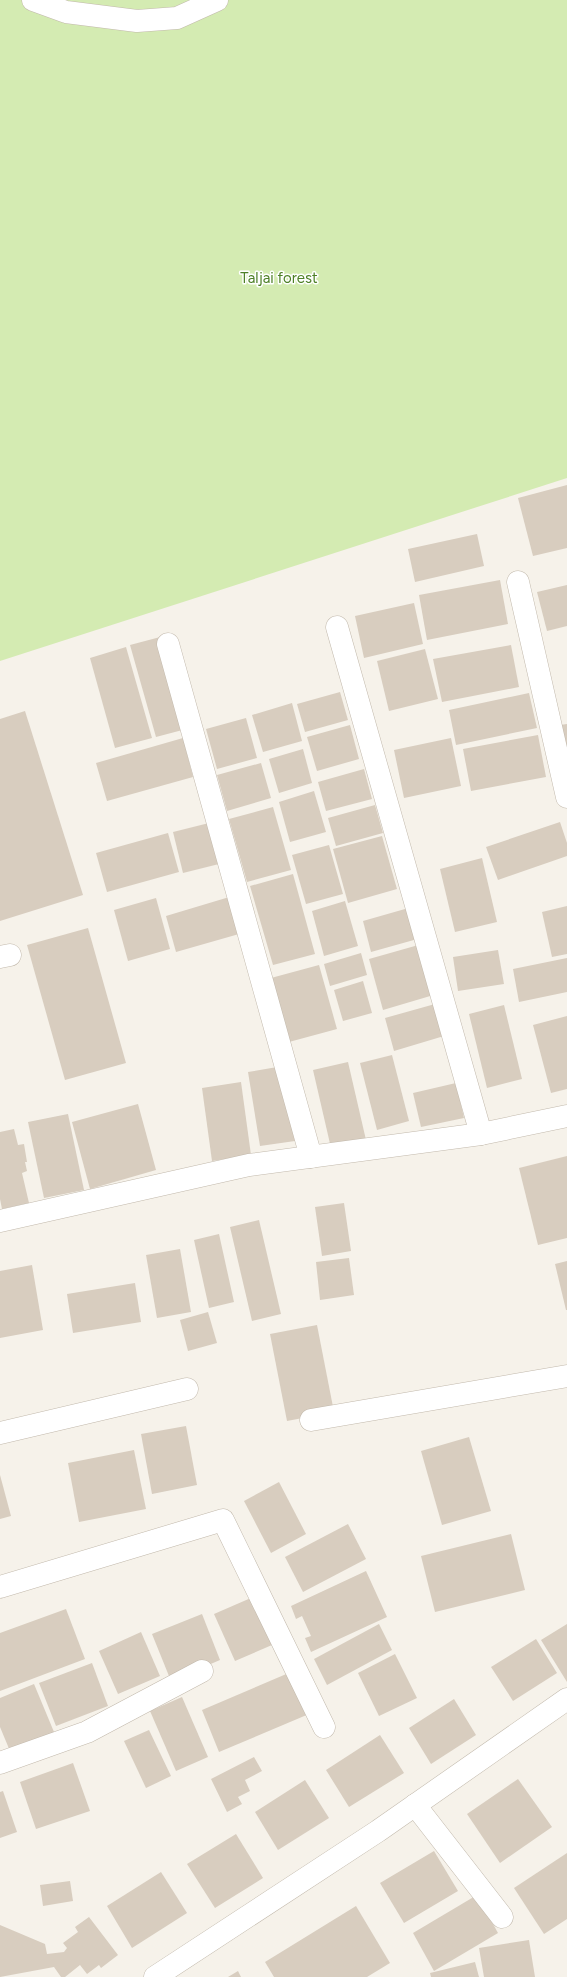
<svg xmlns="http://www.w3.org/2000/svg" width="567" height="1977" viewBox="0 0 567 1977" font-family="Figtree,sans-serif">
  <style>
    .green { fill: #d4ebb2 }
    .building { fill: #d8cdbf }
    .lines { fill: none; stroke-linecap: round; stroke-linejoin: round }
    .street-casing { stroke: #c2b9ac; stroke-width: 23 }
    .street { stroke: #fff; stroke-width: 22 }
    .labels { text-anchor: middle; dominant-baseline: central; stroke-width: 3; stroke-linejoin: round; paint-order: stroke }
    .park-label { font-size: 15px; fill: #4e8027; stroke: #fff }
  </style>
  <rect width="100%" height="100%" fill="#f6f2ea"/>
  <path class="green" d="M0,0H567V478L0,661Z"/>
  <g class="building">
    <path d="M567,485V548L533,556L518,498Z"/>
    <path d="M477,534L484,566L415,582L408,549Z"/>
    <path d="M500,580L508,624L427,640L419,595Z"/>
    <path d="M567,585V626L547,631L537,592Z"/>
    <path d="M414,603L423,644L364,658L355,616Z"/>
    <path d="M164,636L190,728L156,737L130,645Z"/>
    <path d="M511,645L519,687L442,702L433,659Z"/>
    <path d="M126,647L152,738L115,748L90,658Z"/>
    <path d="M425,649L438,699L389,711L377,661Z"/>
    <path d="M340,692L348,720L305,732L297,704Z"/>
    <path d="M529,693L537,728L456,745L449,710Z"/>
    <path d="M292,703L302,741L263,752L252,715Z"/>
    <path d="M25,711L83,895L0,921V719Z"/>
    <path d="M246,718L257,758L217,769L206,729Z"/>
    <path d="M567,724V754L560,725Z"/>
    <path d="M350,725L359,759L317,771L307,737Z"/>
    <path d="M538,735L546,777L471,791L463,749Z"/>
    <path d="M183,738L193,777L107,801L96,763Z"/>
    <path d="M451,738L461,786L404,798L394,750Z"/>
    <path d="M303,749L312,783L279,793L269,759Z"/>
    <path d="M261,763L271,798L227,811L217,775Z"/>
    <path d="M364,769L372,799L326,811L318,782Z"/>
    <path d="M314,791L326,832L290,842L279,802Z"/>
    <path d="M375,805L383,833L336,846L328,818Z"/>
    <path d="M273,807L291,870L247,882L229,819Z"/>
    <path d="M213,822L223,863L183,873L173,832Z"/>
    <path d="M560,822L567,843V856L498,880L486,847Z"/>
    <path d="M168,833L179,872L107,892L96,853Z"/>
    <path d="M382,836L397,889L348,903L333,849Z"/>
    <path d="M329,845L343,894L306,904L292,855Z"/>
    <path d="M482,858L497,922L455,932L440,869Z"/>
    <path d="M293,874L315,954L273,965L250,886Z"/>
    <path d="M236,895L246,932L176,952L166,916Z"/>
    <path d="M156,898L170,949L128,961L114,910Z"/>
    <path d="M345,901L358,946L324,956L312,911Z"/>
    <path d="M567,906V954L552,957L542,912Z"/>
    <path d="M412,907L421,938L371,952L363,921Z"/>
    <path d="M88,928L126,1063L65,1080L27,945Z"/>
    <path d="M422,944L437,994L383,1010L369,959Z"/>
    <path d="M498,950L504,984L458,991L453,957Z"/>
    <path d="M361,953L367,975L330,986L324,964Z"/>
    <path d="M567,958V992L519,1002L513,969Z"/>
    <path d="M319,965L337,1029L289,1042L271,978Z"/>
    <path d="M363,981L372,1013L343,1021L334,990Z"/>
    <path d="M435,1004L444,1036L394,1051L385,1018Z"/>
    <path d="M504,1005L522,1079L487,1088L469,1014Z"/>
    <path d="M567,1016V1089L551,1093L533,1025Z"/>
    <path d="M392,1055L409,1121L377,1130L360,1063Z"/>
    <path d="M348,1062L366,1140L331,1148L313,1070Z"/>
    <path d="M283,1066L295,1141L260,1146L248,1072Z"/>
    <path d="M241,1082L251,1155L212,1161L202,1088Z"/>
    <path d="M456,1083L464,1118L421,1127L413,1093Z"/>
    <path d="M138,1104L156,1170L90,1189L72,1122Z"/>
    <path d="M68,1114L84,1190L44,1198L28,1122Z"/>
    <path d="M14,1129L18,1145L24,1144L27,1162H25L27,1171L22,1173L29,1203L2,1209L0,1199V1132Z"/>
    <path d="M567,1156V1238L538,1245L519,1168Z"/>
    <path d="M344,1203L351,1251L322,1256L315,1207Z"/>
    <path d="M259,1220L281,1314L252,1321L230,1227Z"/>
    <path d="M219,1234L234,1302L209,1308L194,1240Z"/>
    <path d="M180,1249L191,1312L157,1318L146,1255Z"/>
    <path d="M349,1258L354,1295L320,1300L316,1262Z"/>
    <path d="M567,1261V1310H566L555,1264Z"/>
    <path d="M32,1265L43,1330L0,1338V1271Z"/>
    <path d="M135,1283L141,1322L73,1333L67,1294Z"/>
    <path d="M208,1312L217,1343L188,1351L180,1320Z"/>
    <path d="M317,1325L334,1412L287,1421L270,1334Z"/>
    <path d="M186,1426L197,1485L152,1494L141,1434Z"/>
    <path d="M469,1437L491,1511L442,1525L421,1451Z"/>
    <path d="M134,1450L146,1509L79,1522L68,1463Z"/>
    <path d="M0,1475L11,1516L0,1519Z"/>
    <path d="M279,1482L306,1534L271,1553L244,1501Z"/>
    <path d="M348,1524L366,1559L303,1592L285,1557Z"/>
    <path d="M511,1534L525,1590L435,1612L421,1556Z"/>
    <path d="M366,1571L387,1617L311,1652L305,1638L311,1636L302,1616L296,1619L291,1606Z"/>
    <path d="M258,1595L279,1642L235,1661L214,1614Z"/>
    <path d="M66,1609L85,1659L0,1691V1633Z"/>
    <path d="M202,1614L220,1660L171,1681L152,1634Z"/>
    <path d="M379,1624L392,1650L327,1685L314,1659Z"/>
    <path d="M567,1624V1682L541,1640Z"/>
    <path d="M141,1632L160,1676L118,1694L99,1651Z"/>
    <path d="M536,1639L557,1673L513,1701L491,1667Z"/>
    <path d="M395,1654L417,1698L379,1716L358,1673Z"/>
    <path d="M92,1663L108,1706L56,1726L39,1683Z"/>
    <path d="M291,1672L309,1714L219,1752L202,1710Z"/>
    <path d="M34,1684L54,1732L10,1751L0,1727V1698Z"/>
    <path d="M182,1697L208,1757L176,1771L150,1711Z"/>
    <path d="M454,1699L476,1735L431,1764L409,1728Z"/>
    <path d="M149,1730L171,1776L146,1788L124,1741Z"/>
    <path d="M380,1735L404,1773L349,1807L326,1770Z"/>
    <path d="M254,1757L262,1771L245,1780L250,1791L238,1797L242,1804L227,1812L211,1779Z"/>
    <path d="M73,1763L90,1811L36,1829L20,1782Z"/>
    <path d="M518,1779L552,1827L500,1863L467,1814Z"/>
    <path d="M305,1780L329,1818L278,1850L255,1812Z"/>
    <path d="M3,1791L17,1832L0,1838V1792Z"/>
    <path d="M236,1834L263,1878L215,1908L187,1864Z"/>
    <path d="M434,1851L458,1891L404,1923L380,1883Z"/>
    <path d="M567,1853V1919L544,1934L514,1888Z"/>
    <path d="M161,1872L187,1913L132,1948L107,1906Z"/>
    <path d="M70,1881L73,1901L43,1906L40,1885Z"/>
    <path d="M477,1895L498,1933L434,1971L413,1933Z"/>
    <path d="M356,1906L390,1963L367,1977H274L265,1962Z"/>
    <path d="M89,1917L118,1955L101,1968L99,1965L87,1974L80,1965L65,1977H61L54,1967L0,1977V1925L45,1944L47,1954L64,1952L67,1948L63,1943L78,1932L75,1927Z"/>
    <path d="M529,1940L535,1977H484L479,1948Z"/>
    <path d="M475,1962L479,1977H431L430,1973Z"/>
    <path d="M238,1971L241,1977H228Z"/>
  </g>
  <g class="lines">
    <defs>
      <g id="street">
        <path d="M33,0L66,12L137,21L177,18L217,0"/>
        <path d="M518,582L567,797"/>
        <path d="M337,627L481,1134"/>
        <path d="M168,644L311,1157"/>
        <path d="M0,957L10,955"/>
        <path d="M0,1221L249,1165L481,1134L567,1116"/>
        <path d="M311,1420L567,1376"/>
        <path d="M0,1433L187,1389"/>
        <path d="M0,1587L223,1520L324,1727"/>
        <path d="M0,1763L87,1732L202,1671"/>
        <path d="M415,1805L502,1917"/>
        <path d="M155,1977L378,1831L567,1699"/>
      </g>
    </defs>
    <use href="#street" class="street-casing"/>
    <use href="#street" class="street"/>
  </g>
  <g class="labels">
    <g class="park-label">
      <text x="279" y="278">Taljai forest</text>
    </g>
  </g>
</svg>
